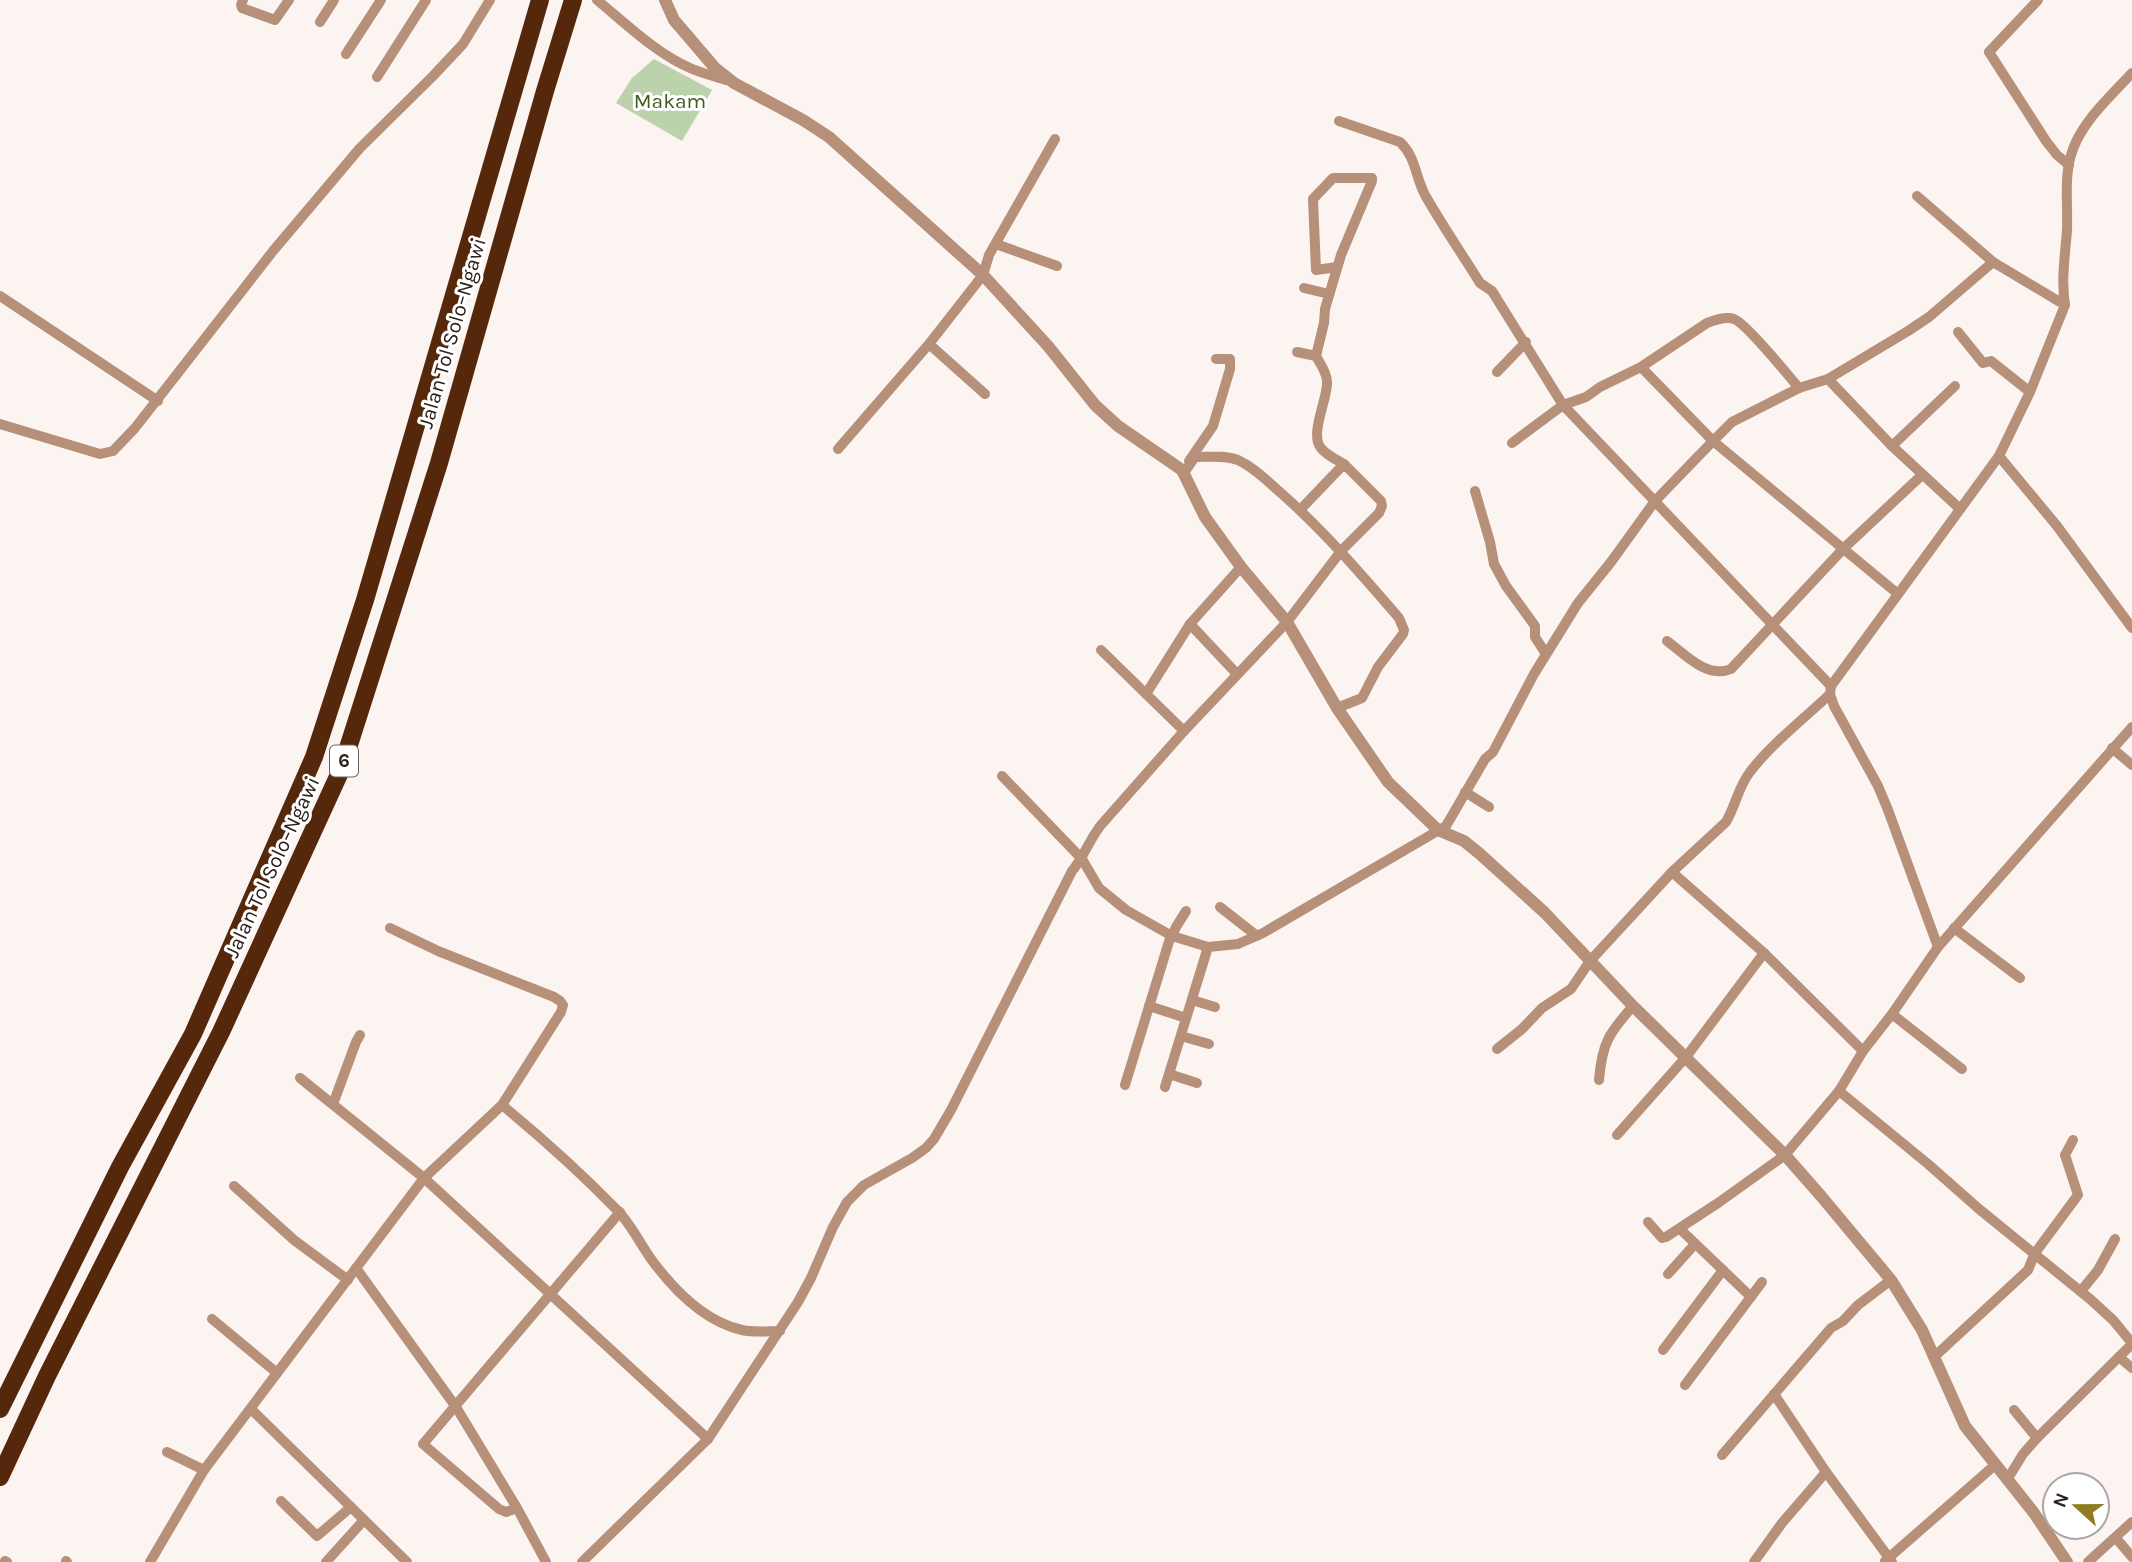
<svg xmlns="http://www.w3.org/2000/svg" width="2132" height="1562" viewBox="0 0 2132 1562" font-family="Karla,sans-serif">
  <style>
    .green { fill: #bcd2ac }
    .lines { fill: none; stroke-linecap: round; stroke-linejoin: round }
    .minor { stroke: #b7907a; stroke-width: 10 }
    .tertiary { stroke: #b7907a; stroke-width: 12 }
    .motorway { stroke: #55280c; stroke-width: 18 }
    .labels { text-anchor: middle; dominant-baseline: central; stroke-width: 6; stroke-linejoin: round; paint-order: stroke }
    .shield { fill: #fff; stroke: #6c6460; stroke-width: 2 }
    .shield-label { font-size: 19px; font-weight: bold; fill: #2d211c }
    .park-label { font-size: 21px; fill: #3f5d1f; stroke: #fff }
    .street-label { font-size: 21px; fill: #2d211c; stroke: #fff }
  </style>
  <rect width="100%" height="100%" fill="#fbf4f1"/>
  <path class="green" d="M654,59L712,90L682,141L616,103L632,78Z"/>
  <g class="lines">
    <g class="minor">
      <path d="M243,0L241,5L242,8L275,20L289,0"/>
      <path d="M597,0C625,23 657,54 690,68C701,73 714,76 726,80"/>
      <path d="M2038,0L1989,52L2046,141L2057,155L2069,165"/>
      <path d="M320,22L334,0"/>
      <path d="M346,54L381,0"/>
      <path d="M377,77L426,0"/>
      <path d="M1339,121L1400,142C1416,157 1415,176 1425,195C1442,225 1462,254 1480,283L1492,291L1563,405L1831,686"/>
      <path d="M1917,196L1993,262L2065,305"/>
      <path d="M996,244L1057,266"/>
      <path d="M1337,267L1316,270L1313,199L1333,178H1372V181L1341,255L1325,309L1324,323L1316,356C1320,364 1327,372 1327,382C1328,398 1309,435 1321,448C1326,455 1337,460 1344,464"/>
      <path d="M1304,288L1329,294"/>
      <path d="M0,296L158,401"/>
      <path d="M1958,332L1983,363L1991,361L2030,392"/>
      <path d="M929,344L985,394"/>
      <path d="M1297,352L1316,356"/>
      <path d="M1641,367L1713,441L1898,594"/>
      <path d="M1497,372L1526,342"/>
      <path d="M1828,379L1892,446L1960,509"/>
      <path d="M0,424L100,454L113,451L135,428L273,251L360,148L433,76L463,44L490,0"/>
      <path d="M1512,443L1563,405L1586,397L1600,387L1641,367L1707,323C1715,320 1726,316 1734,319C1746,323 1788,375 1799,388"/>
      <path d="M1892,446L1955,386"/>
      <path d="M838,449L929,344L983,275L989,255L1055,139"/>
      <path d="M1999,456L2057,526L2132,628"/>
      <path d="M1189,461L1213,426L1230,369V359H1216"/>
      <path d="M1184,473L1195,457C1209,457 1225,455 1238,460C1255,468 1267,481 1281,493C1324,531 1361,574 1399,618L1404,630L1403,634L1378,667L1362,698L1337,708"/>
      <path d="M1475,491L1490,542L1494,564L1506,586L1535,626V637L1546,654"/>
      <path d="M1190,624L1237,674"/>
      <path d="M1667,641C1686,655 1707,679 1731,669L1844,548L1922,475"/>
      <path d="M1101,650L1184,731"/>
      <path d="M1146,694L1190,624L1241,567"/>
      <path d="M2112,748L2132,765"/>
      <path d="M1002,776L1082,859L1099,888L1126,910L1172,936L1208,947L1238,944L1263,933L1446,826L1485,759L1493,752L1534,674L1578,603L1611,562L1655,501L1713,441L1732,422L1799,388L1828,379L1908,331L1929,317L1993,262"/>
      <path d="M1465,792L1489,807"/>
      <path d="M1672,872L1764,953"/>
      <path d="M1220,907L1257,936"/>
      <path d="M1954,928L2020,978"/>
      <path d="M1172,936L1176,927L1186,911"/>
      <path d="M1938,947L1888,810L1878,786L1834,706L1830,694L1831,686L1999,456L2030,392L2065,305C2061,280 2065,256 2067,230C2068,205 2064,179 2071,155C2080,123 2110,97 2132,73"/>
      <path d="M1192,1000L1215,1007"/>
      <path d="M1149,1006L1186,1018"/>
      <path d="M1892,1014L1962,1069"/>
      <path d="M1181,1036L1209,1044"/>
      <path d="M1497,1049L1522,1029L1542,1008L1571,989L1590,961L1672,872L1726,822C1736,805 1738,787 1750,772C1770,745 1806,717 1830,694"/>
      <path d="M1169,1074L1197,1083"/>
      <path d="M300,1078L424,1178L708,1439"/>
      <path d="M1599,1080C1602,1043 1609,1033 1633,1006"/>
      <path d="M1125,1085L1171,935"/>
      <path d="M1165,1087L1208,947"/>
      <path d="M1839,1091L1928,1164L1979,1209L2090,1299L2113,1320L2132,1343"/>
      <path d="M333,1104L356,1042L360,1035"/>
      <path d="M502,1105C542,1138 581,1173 617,1210C632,1225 641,1246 654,1263C676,1292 706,1322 742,1330C755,1333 767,1331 780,1331"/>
      <path d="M1617,1135L1686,1057L1764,953L1863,1051"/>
      <path d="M234,1186L294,1240L348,1280"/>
      <path d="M1648,1222L1662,1238L1666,1237L1718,1203L1785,1155L1839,1091L1863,1051L1892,1014L1938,947L2132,727"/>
      <path d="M1680,1229L1751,1297"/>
      <path d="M356,1268L456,1407L517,1508L546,1562"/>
      <path d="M1668,1274L1695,1244"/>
      <path d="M2081,1291L2098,1270L2115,1239"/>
      <path d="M212,1319L277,1373"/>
      <path d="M1663,1350L1723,1270"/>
      <path d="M1934,1357L2028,1270L2035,1253L2078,1195L2065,1155L2073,1140"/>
      <path d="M2119,1357L2132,1368"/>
      <path d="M1685,1385L1762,1282"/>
      <path d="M1774,1394L1826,1472L1892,1562"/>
      <path d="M251,1409L407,1562"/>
      <path d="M2014,1410L2037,1438"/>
      <path d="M167,1452L204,1470"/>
      <path d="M1722,1455L1831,1328L1843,1321L1858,1305L1891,1280"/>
      <path d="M2007,1480L2023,1454L2037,1438L2132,1344"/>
      <path d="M281,1501L317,1536L351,1507"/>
      <path d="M517,1508L506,1512L499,1509L423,1444L620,1212"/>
      <path d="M2116,1538L2132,1557"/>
      <path d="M5,1561L7,1562"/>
      <path d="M66,1561L67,1562"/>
      <path d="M1885,1561L1995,1465"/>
      <path d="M150,1562L204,1470L424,1178L502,1105L561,1012L563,1005L560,1001L554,997L438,951L390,928"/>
      <path d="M326,1562L364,1520"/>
      <path d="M582,1562L708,1439L798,1302L811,1278L833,1227L847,1202L864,1185L912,1158L926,1148L934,1139L951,1110L1072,871C1084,857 1089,840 1101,825L1184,731L1287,622L1341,551L1379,513L1382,506L1381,501L1344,464L1300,510"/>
      <path d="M1754,1562L1782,1523L1826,1472"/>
      <path d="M2088,1562L2132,1522"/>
    </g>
    <path class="tertiary" d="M665,0L674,20L715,68L734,83L803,120L829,137L983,275L1048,346L1095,405L1118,426L1182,470L1205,517L1241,567L1287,622L1337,708L1388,782L1438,830L1464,841L1480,854L1545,913L1633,1006L1785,1155L1821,1196L1891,1280L1922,1330L1965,1426L2034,1513L2067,1562"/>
    <g class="motorway">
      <path d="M0,1409L120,1167L193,1034L314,757L365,600L540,0"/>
      <path d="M0,1477L47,1376L221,1032L341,770L439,463L545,91L573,0"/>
    </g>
  </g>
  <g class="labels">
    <rect class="shield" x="330" y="745.5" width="28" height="31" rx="5"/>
    <g class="shield-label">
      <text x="344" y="761">6</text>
    </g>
    <g class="park-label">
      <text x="670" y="101">Makam</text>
    </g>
    <g class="street-label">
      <text transform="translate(452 333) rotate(-74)">Jalan Tol Solo–Ngawi</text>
      <text transform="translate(272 867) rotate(-65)">Jalan Tol Solo–Ngawi</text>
    </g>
  </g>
  <g transform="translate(2076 1506) rotate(291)"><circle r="33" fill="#ffffff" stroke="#aba6a4" stroke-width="2"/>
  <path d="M0-5L12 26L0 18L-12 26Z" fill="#907c22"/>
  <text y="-10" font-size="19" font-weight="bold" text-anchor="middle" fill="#2d211c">N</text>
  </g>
</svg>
